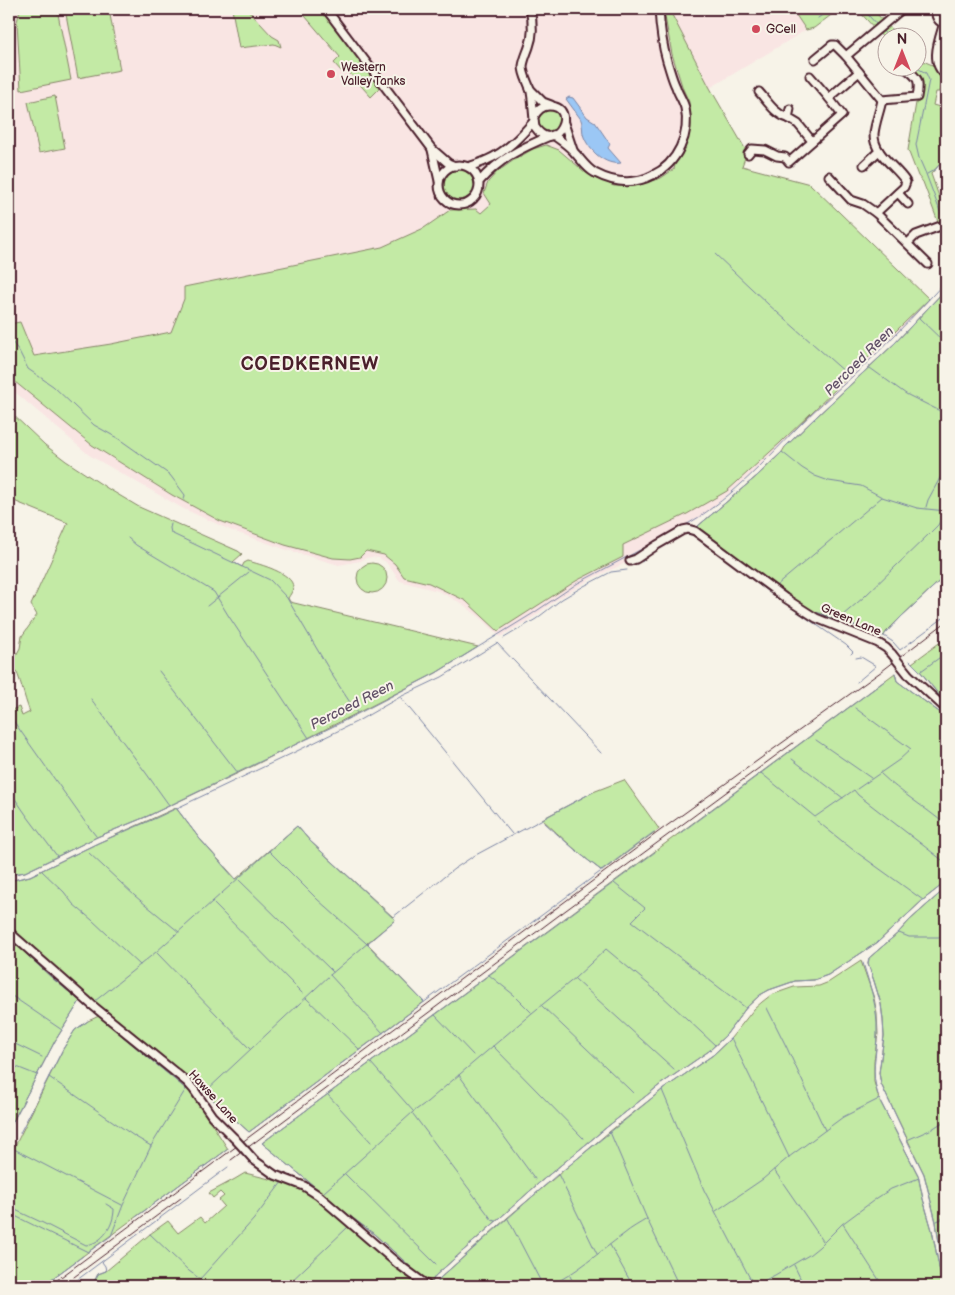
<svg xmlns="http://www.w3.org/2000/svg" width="955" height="1295" viewBox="0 0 955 1295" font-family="'Balsamiq Sans',sans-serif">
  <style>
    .built { fill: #f9e5e3 }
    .green { fill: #c3eaa5; stroke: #868468 }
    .water { fill: #9bc7f5; stroke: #7b84a4 }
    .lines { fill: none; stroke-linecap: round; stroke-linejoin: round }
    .stream { stroke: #7b84a4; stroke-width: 1 }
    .minor-casing { stroke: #4a1f2b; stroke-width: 11 }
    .minor { stroke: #f7f3e8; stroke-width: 7 }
    .rail { stroke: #4a1f2b; stroke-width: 1 }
    .minor-bridge-casing { stroke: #4a1f2b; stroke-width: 11; stroke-linecap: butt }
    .minor-bridge { stroke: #f7f3e8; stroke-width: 7 }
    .poi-dot { fill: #d1495b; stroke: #f7f3e8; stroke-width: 2 }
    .labels { text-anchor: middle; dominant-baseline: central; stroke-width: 4; stroke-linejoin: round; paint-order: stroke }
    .poi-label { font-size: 12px; fill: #4a1f2b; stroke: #f7f3e8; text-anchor: start }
    .street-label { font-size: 12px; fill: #4a1f2b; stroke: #f7f3e8 }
    .water-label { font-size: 14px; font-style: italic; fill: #625168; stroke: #f7f3e8 }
    .district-label { font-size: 18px; font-weight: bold; letter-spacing: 1px; fill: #4a1f2b; stroke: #f7f3e8 }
  </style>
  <rect width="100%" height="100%" fill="#f7f3e8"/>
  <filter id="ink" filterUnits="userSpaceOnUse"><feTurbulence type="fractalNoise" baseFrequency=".02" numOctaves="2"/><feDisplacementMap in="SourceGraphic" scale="10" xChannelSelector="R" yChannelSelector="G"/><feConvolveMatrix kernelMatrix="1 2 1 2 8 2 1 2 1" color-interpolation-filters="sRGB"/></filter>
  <g filter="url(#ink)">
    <path class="built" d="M9,9H792L806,30L710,88L747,152L742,166L810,184L929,299L915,315L866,364L797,428L761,466L715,506L698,519L690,523L688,529L626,563L593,578L555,601L534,617L500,637L483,620L461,603L438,591L400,581L386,562L379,558L372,557L366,558L360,561L339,565L284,549L230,530L182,508L89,455L9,387Z"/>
    <g class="green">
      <path d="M20,9H55L58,14L71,80L21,90L17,22Z"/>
      <path d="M65,9H109L120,70L78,78Z"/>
      <path d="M232,9H247L272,36L279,40L281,47L274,44L239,48Z"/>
      <path d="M299,9H322L379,83V89L371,97L346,69L342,72L334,63L340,57Z"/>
      <path d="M664,9H672L671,13L710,88L747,152L742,166L810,184L929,299L780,443L727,491L687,514L623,545V557L576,581L498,631L466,601L429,583L404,577L395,564L384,555L366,551L360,557L350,559L333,558L285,545L220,521L172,495L92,445L9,377V324L20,322L34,356L111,344L171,332L184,299V287L382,247L424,228L450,210L476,209L481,213L491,204L484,193L488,182L497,172L514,160L533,149L546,145L559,150L586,173L614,186H633L661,178L674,169L676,161L684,150L691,125L689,102L683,89L672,54L665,17Z"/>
      <path d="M792,9H839L814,28L806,30Z"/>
      <path d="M857,9H872L899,37L888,38L887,42Z"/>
      <path d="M918,59L935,66L942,77L939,92H936L933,105L946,109V157L931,174L946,216V219L938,222L923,182L918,176L908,150L916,103L919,102L922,77L911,68H918Z"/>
      <path d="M55,96L65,148L39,153L28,102Z"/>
      <circle cx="549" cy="120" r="11"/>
      <circle cx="459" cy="185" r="15"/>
      <path d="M946,289V575L902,616L886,632L884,636L810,610L735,557L699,529L698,526L757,476L782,452L785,447L815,418L895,343Z"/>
      <path d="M9,411L45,445L66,461L107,488L139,507L238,551L242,554L233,562L242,567L244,563L248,561C259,564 293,573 293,587C293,591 290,595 288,598L290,602L478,647L436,673L253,766L148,816L97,837L40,865L25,872L9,875V711L19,707L22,716L30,712C23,695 22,680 12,663L20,648L22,636L37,615L31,605L68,523L9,499Z"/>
      <circle cx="372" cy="578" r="15"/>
      <path d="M946,638V704L920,671L912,663Z"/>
      <path d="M895,673L897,681L946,717V882L923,900L878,942L828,975L814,980L795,981L769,990L760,995L746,1008L726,1035L709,1051L661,1084L607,1127L539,1183L435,1276L431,1285L374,1234L350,1216L262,1143Z"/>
      <path d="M624,780L659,829L602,871C580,855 561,837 542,819L593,792Z"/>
      <path d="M176,808L199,838L236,879L297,826L310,841L393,917L395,920L367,943L424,1002L249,1132L186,1076L51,966L9,927V881L30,876L98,843Z"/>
      <path d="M946,888V1273L939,1243L936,1222L924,1174L881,1084L879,1073L884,1036L883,1020L881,1004L874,981L868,964L869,958L898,933L910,920Z"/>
      <path d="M9,938L51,977L80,1001L55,1041L9,1129Z"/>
      <path d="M861,961L874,998L877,1014L878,1034L874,1061V1082L879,1099L918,1175L923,1199L932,1230L940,1272L945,1286H440L438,1282L440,1278L507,1218L609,1132L662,1090L713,1055L731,1038L754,1009L762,1002L771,995L794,987L819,986L829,982Z"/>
      <path d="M99,1016L186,1089L194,1093L199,1104L228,1149L42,1286H9V1149L14,1148L63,1049L75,1030L88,1021Z"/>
      <path d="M245,1173L294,1185L305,1190L319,1200L348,1227L421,1286H92L98,1274L106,1271L150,1234L168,1221L178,1233L200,1217L205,1223L224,1206L219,1200L224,1196L220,1192L213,1198L209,1193L235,1179Z"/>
    </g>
    <path class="water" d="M569,97L573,98L587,117L595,122L610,144L608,148L621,163C605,166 589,150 584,137C582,133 583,129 582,125C582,122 581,120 580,118L566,99Z"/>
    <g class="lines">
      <g class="stream">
        <path d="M863,9L877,25"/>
        <path d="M818,18L831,9"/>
        <path d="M882,30L889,38"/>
        <path d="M917,68L926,73L929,80L916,145L919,158L926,174L944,222"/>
        <path d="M927,174L936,169L946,157"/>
        <path d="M715,254L769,305L846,373"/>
        <path d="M919,318L944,342L946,343"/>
        <path d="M9,338L19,351L28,369L53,386L94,425L119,439L170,475L185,495L184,500"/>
        <path d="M870,368L906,394L946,414"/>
        <path d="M785,447L815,418L895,343L946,289"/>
        <path d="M926,507L928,500L946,467"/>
        <path d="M171,524L170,528L171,533L175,535L270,580L287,598L334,678L357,713"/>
        <path d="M682,527C727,503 762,464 797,428C819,405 844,385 867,363C894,337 920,309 946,281"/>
        <path d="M678,537L684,534L694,535L767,591L846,645L853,652L851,654"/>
        <path d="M128,538L136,545L214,592L228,615L309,738"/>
        <path d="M718,544L699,529L698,526L757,476L782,452L802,468L815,476L829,481L861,486L882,497L917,508L946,511"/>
        <path d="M642,562L647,556"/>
        <path d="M769,582L803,605"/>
        <path d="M776,586L882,497"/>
        <path d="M207,606L249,572"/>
        <path d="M810,610L884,636L893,642L900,650L946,616"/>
        <path d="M842,616L864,597L929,534L938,525L946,511"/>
        <path d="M884,635L902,616L946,575"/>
        <path d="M504,638L536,619L562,599L584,586L611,572L627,570"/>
        <path d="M856,658L861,657L876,666L857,682"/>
        <path d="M910,661L920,671L946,704"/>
        <path d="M159,671L238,773"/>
        <path d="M921,671L946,653"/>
        <path d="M895,673L897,681L946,717"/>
        <path d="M401,698L512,834"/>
        <path d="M91,699L146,773L169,805"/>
        <path d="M855,708L911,749L899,760L857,789"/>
        <path d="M12,719L85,822L96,836"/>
        <path d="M816,740L871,778"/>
        <path d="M792,759L843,798"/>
        <path d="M939,764L946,769"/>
        <path d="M761,773L815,817L854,790L858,795L946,863"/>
        <path d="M881,774C901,793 925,807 946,825"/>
        <path d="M9,790L27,816L57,856"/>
        <path d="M177,809L199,838L235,879"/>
        <path d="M817,821L852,849L923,900"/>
        <path d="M545,823C563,840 582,856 602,871"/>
        <path d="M679,834L886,680"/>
        <path d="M269,851L317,899L366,943L424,1002"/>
        <path d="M89,853L135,896L179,932"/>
        <path d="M42,871L64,892L73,904L92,920L140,965"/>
        <path d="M9,875L25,872L97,837L148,816L338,724L436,673L532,614L578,583L668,535"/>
        <path d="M238,879L333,972"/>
        <path d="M9,881L30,876L98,843L156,818L295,752L356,722L400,697L442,677L497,643L601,753"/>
        <path d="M614,883L645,908L632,921L746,1008"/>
        <path d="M213,903L302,993"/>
        <path d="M9,927L18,935"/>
        <path d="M899,933L909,937H946"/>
        <path d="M9,938L51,977L186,1089L151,1146L123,1205L111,1236L88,1252L9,1213"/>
        <path d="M157,953L250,1049"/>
        <path d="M863,963C870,986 878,1008 877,1032C877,1057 870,1070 878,1095"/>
        <path d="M330,975L383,1033"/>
        <path d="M489,975L514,995L531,1012"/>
        <path d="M575,979L674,1069"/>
        <path d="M75,986L186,1076L249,1132L654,832"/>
        <path d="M9,994L62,1030"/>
        <path d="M306,998L359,1049"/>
        <path d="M95,1001L156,952L297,826L310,841L392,917"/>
        <path d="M542,1006L629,1089L636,1096"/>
        <path d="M767,1008L787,1048L825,1130"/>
        <path d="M435,1015L473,1055"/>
        <path d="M9,1041L42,1057"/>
        <path d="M493,1046L583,1138"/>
        <path d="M371,1063L413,1111"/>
        <path d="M9,1064L37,1075"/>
        <path d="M459,1075L535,1179"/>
        <path d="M49,1077L134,1136L151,1146"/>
        <path d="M662,1090L704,1190L754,1286L775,1275L809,1255L819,1247L842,1224L877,1198L891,1189L919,1178"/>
        <path d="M205,1092L330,975L395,920L393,917L454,869L472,857L593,792"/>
        <path d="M328,1095L371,1142"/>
        <path d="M413,1114L487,1213L492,1220L496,1221"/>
        <path d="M946,1120L932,1129L907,1140L924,1174L936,1222L939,1243L946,1273"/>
        <path d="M9,1129L55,1041L80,1001"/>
        <path d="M610,1132L647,1219L679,1286"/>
        <path d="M20,1133L63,1049L75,1030L88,1021"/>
        <path d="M906,1137L881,1084L879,1073L884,1036L883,1020L881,1004L874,981L868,964L869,958L898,933L910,920L946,888"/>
        <path d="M14,1149L122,1205"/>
        <path d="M774,1170L823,1241"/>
        <path d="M561,1172L662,1090L713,1055L731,1038L789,1157"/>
        <path d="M345,1174L436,1264"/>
        <path d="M323,1193L413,1112L427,1102L532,1013L575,978L606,949L659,993L715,1045"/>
        <path d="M9,1207L43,1223L86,1245C103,1243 114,1225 114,1209L106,1204"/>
        <path d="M716,1211L763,1179L789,1157L843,1117L879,1099L918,1175L923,1199L932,1230L940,1272L945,1286"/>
        <path d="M337,1216L344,1222"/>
        <path d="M136,1217L228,1149"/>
        <path d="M508,1219L542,1284"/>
        <path d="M937,1221L946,1217"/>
        <path d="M843,1224L883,1286"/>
        <path d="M355,1232L370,1244"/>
        <path d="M150,1234L189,1271L200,1279L206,1286"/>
        <path d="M610,1245L633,1286"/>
        <path d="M794,1265L804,1286"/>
        <path d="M401,1271L421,1286"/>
        <path d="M570,1276L575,1286"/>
        <path d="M200,1279L254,1219L282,1182L289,1184"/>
        <path d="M424,1279L374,1234L350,1216L262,1143L655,852"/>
        <path d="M430,1285L435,1276L539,1183L607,1127L661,1084L709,1051L726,1035L746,1008L760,995L769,990L795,981L814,980L828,975L878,942L923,900L946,882"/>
        <path d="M42,1286L83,1256"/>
        <path d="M69,1286L228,1167"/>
        <path d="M92,1286L98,1274L106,1271L105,1266L102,1262"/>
        <path d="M286,1286L348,1227"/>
        <path d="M440,1286L438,1282L440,1278L558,1174L597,1254"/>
        <path d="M549,1286C577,1273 599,1252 624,1234C631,1228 639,1224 647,1219"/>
        <path d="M737,1286L750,1281"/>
      </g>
      <defs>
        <g id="minor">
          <path d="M326,9L432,149L448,163L455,166"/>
          <path d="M530,9C533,22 534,34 529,47C527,53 524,59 523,66C523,76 529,83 531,92C533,103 533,115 535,127C555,157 580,106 549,106C541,106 537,111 534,117"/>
          <path d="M937,9C934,16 938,23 946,23"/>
          <path d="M944,23C939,40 929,63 946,75"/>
          <path d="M846,56L902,9"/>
          <path d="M815,59L832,45H835L846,56L882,100C880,111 875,123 874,134C873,154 897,167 906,182L904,187L876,213"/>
          <path d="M810,76L829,98"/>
          <path d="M530,89L543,102L551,105"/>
          <path d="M759,92C768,102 775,114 788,118"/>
          <path d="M882,100L917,97C920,81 919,78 905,68"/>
          <path d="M790,109L788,118L798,124L812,141"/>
          <path d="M564,123L573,150"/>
          <path d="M553,135C560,140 568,145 574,152C581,159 586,168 595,173C614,183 634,185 653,175C677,164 691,134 685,108C683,100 678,94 676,87C672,79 670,70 667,61C662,44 660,27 659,9"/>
          <path d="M432,150L439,181"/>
          <path d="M748,154L752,149L765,150L777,156L785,157L789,162L842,115L829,98L859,72"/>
          <path d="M864,165L879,151"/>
          <circle cx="459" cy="185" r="20"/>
          <path d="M468,167C474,165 481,163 487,160C506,152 521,136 534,121"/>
          <path d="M829,176L851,200L863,204L876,213L928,264"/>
          <path d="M479,182C500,158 521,148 550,136"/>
          <path d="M898,193L908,204"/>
          <path d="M908,243L916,235L946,224"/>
          <path d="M630,561L636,559L657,545L683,530L688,529L695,531L785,598L816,618L878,643L886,648L892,654"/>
          <path d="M908,674L946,709"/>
          <path d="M9,932L92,1005L187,1082L194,1090L212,1116L235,1139"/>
          <path d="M246,1151L254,1160L275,1175L304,1186L318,1195L398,1264L428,1286"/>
        </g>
      </defs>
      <use href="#minor" class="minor-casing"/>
      <use href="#minor" class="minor"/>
      <g class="rail">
        <path d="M231,1160L566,910L793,743"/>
        <path d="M74,1277L181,1198"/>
        <path d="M49,1286L661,830L882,671L946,622"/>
      </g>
      <defs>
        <g id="minor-bridge">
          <path d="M892,654L908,674"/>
          <path d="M235,1139L246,1151"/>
        </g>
      </defs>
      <use href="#minor-bridge" class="minor-bridge-casing"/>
      <use href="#minor-bridge" class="minor-bridge"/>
    </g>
  </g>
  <g class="poi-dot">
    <circle cx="756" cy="29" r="5"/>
    <circle cx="331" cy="74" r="5"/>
  </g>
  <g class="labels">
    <g class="poi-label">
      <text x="766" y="29">GCell</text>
      <text x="341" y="67">Western<tspan x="341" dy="14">Valley Tanks</tspan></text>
    </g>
    <g class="street-label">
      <text transform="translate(851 620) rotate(23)">Green Lane</text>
      <text transform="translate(213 1097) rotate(48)">Hawse Lane</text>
    </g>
    <g class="water-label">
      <text transform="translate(859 361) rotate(-45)">Percoed Reen</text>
      <text transform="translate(352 705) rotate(-27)">Percoed Reen</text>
    </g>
    <g class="district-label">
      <text x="310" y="364">COEDKERNEW</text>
    </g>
  </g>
  <rect width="955" height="1295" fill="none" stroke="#f7f3e8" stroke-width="30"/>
  <rect x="15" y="15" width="925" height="1265" fill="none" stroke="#4a1f2b" stroke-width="2" filter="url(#ink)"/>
  <g transform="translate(902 52)"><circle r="24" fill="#f7f3e8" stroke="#b29e9c"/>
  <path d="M0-4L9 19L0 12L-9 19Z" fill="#d1495b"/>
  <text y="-8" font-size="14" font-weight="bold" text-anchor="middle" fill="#4a1f2b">N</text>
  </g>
</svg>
